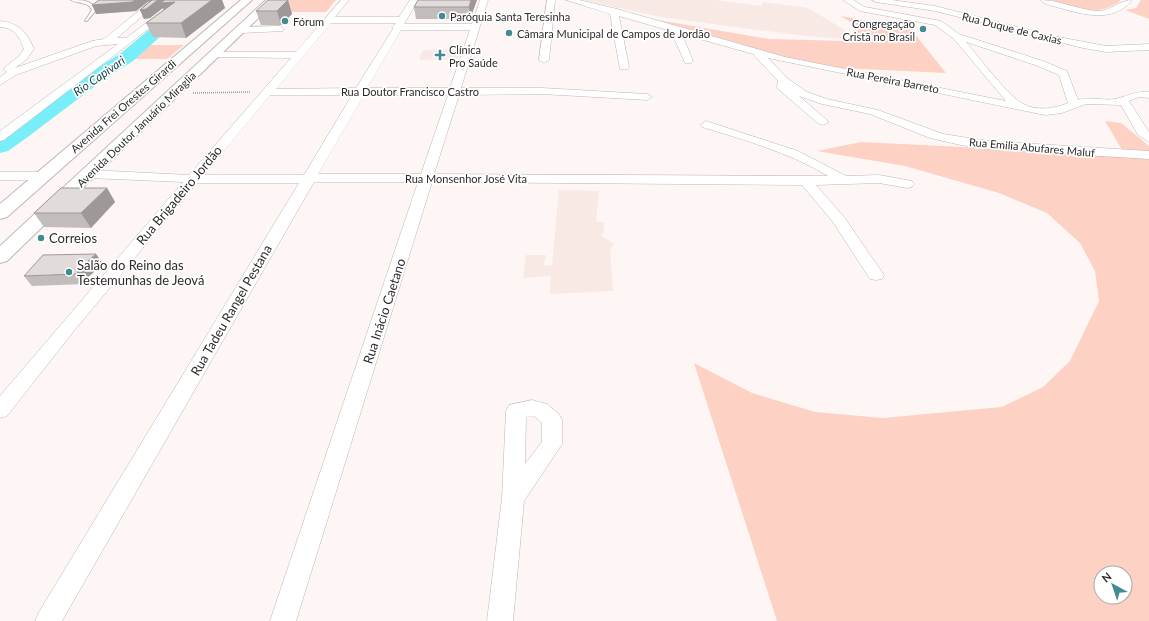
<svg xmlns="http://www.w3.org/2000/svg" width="1149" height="621" viewBox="0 0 1149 621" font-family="Lato,sans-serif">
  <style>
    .built { fill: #f8e9e4 }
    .green { fill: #fdd1c3; fill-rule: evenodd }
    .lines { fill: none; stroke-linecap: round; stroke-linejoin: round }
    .river { fill: #78eef9; fill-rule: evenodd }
    .service-casing { stroke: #bdb7b5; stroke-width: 2 }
    .minor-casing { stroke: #bdb7b5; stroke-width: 1 }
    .secondary-casing { stroke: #bdb7b5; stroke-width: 2 }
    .path { stroke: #a19c9b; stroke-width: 1.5; stroke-dasharray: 1 1; stroke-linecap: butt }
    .service { fill: #fff; fill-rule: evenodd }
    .minor { fill: #fff; fill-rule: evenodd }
    .secondary { fill: #fff; fill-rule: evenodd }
    .wall { fill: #c2bcbb }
    .shaded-wall { fill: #9e9998 }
    .building { fill: #e1dbd9; stroke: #9e9998 }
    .poi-dot { fill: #438b92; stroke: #fff; stroke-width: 1.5 }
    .labels { text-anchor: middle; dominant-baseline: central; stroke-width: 3.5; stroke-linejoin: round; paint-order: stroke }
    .far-poi-label { font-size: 11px; fill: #2d2a29; stroke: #fff; text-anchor: start }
    .far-street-label { font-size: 11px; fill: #2d2a29; stroke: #fff }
    .far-water-label { font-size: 12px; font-style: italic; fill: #154a4f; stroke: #fff }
    .street-label { font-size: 13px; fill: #2d2a29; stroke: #fff }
    .poi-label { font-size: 13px; fill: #2d2a29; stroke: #fff; text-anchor: start }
  </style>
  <rect width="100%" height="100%" fill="#fdf6f4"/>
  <g class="built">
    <path d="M583,0H715L761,6L763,2L808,8L845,30L842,39L797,35L661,17Z"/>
    <path d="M423,50H460L458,59L419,60Z"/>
    <path d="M559,190L599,191L596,222H604V233L600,235L614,244L610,250L613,291L550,294L551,276L523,278L526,255H546L543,266L552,265Z"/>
  </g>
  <g class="green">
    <path d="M282,0H336L326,12H268Z"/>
    <path d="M1050,0H1120L1119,2C1096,17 1075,9 1050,0Z"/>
    <path d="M1141,0H1149V19L1125,10L1136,8Z"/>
    <path d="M840,16L910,28L946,73L841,68L788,58L658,20L769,39L845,41L857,33L858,26Z"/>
    <path d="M147,45H184L167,59H129Z"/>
    <path d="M1105,121L1121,123L1149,146V621H777L694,363L752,393L815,412L883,418L1002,407L1043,387L1070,361L1099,301L1095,271L1080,243L1047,213L999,193L905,166L817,151L861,142L1125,155ZM1101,573H1125V597H1101Z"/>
  </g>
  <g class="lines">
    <path class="river" d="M185,0H201L133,61L103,80L29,136L8,151L0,153V137L91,72L121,53Z"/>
    <defs>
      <path id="service" d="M71,0C81,0 92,0 96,10L87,21H85L92,10C88,1 78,4 71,0Z"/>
      <g id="minor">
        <path d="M152,0H161L117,38H126L177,0H186L4,140L0,141V131L118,44L96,46L16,75L0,85V77L7,72L3,69L19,56L24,49C19,36 15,28 0,27V21C19,23 27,32 34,49L26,60L15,68L92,41L104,39Z"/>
        <path d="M341,0H349L335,17H399L410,0H418L404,24H472L480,0H488L461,88H542L647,94L652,97L647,100L542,94L459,95L434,174L828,176C790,153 745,140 702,127L700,125L706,121L798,151L846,176L879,175L912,181L914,184L912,187L907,188L879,183L816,185L844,217L884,275L882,279L876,280L870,279L833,222L802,185L432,182L296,621H270L418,182H314L62,621H35L39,612L299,183H197L73,332L7,416L0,418V396L183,182L89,178L82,174L89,170L189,175L291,58L215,57L212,56L210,54L212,52H296ZM331,23H396L392,27L393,29L356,88L276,89ZM401,30H470L450,88H367ZM270,95H352L304,175H204ZM364,95H448L421,174H318Z"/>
        <path d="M547,0H555L549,60L544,63L539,60Z"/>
        <path d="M566,0H579L617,9L785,57L1006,101L953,38L935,25L860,11L843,0H853L865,7L941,21L959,34L1043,61L1067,71L1078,100C1091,96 1107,102 1119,98C1130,95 1137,91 1149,92V98L1139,97L1129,101L1149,132V142L1138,135L1121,105L1086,104L1062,113L1045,115L768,58L787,78L807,92L827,99L878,110L943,134L988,141L1149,151V159L988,149L961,145L930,138L870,114L822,104L799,96L829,122L823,125L819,124L778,89L777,87L778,81L753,54L682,34L693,61L691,63H685L671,31L619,16L629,67L628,69H620L610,14ZM966,42L1035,65L1059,75L1068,103C1054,109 1037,111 1023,104C1010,98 978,56 966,42Z"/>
        <path d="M872,0H892L935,6L1053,36L1106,46L1149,44V50L1106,52L1083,48L935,11L876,2Z"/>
        <path d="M1040,0C1060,0 1078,10 1098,11C1112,11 1119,0 1132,0C1114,23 1084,15 1060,8C1053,6 1045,5 1040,0Z"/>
        <path d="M280,26L284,29L283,31L242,33L238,30L242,27Z"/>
        <path d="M0,172H43L48,173L50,176L48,179L43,180H0Z"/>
        <path d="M532,400L547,404L559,414L562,420V444L524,501L513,621H487L502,498L506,411L509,405ZM534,416L542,423V442L525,464L526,417Z"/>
      </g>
      <g id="secondary">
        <path d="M241,0H252L7,217L0,219V204Z"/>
        <path d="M266,0H277L7,261L0,263V246Z"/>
      </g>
    </defs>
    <use href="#service" class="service-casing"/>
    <use href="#minor" class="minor-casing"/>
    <use href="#secondary" class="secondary-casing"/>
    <path class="path" d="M193,93L250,92"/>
    <use href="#service" class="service"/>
    <use href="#minor" class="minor"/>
    <use href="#secondary" class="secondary"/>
  </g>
  <g class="wall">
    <path d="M99,0H222L225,8L186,38L153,37L146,23L164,10L163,8L150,18L144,19L140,10L149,2V1L136,11L96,14Z"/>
    <path d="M288,0L292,14L281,25H261L256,11Z"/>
    <path d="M477,0L470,19H416L414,7Z"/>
    <path d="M107,188L115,202L91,228L44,227L34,213Z"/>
    <path d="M96,254L103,264L86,279L84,284L32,286L24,276Z"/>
  </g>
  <g class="shaded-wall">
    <path d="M135,0H175V2L166,17L163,8L150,18L144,19L140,10L151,6L149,1L136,11L96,14L92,5Z"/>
    <path d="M212,0H222L225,8L186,38L181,23Z"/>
    <path d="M288,0L292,14L281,25L277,11Z"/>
    <path d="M471,0H477L470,19L469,7Z"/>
    <path d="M107,188L115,202L91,228L81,213Z"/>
    <path d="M96,254L103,264L86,279L84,284L77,274L79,269Z"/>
  </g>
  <g class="building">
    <path d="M99,0H135L132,2L92,5Z"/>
    <path d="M149,0H158L146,9L140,10L152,0L149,1Z"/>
    <path d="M165,0H212L181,23H146L175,2L160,3Z"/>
    <path d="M268,0H288L277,11H256Z"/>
    <path d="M418,0H471L469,7H414Z"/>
    <path d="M61,188H107L81,213H34Z"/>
    <path d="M96,254L79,269L77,274L24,276L43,255Z"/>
  </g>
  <g class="poi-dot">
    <circle cx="442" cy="16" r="4"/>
    <circle cx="285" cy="21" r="4"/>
    <circle cx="923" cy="29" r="4"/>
    <circle cx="509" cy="33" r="4"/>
    <path d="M438 49h4v4h4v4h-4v4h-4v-4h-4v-4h4z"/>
    <circle cx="41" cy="238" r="4"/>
    <circle cx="69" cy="272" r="4"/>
  </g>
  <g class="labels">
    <g class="far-poi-label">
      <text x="450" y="16">Paróquia Santa Teresinha</text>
      <text x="293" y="21">Fórum</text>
      <text x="915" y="23" text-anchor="end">Congregação<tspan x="915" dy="13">Cristã no Brasil</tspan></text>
      <text x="517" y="33">Câmara Municipal de Campos de Jordão</text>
      <text x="449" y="49">Clínica<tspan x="449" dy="13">Pro Saúde</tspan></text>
    </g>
    <g class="far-street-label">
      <text transform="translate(1012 28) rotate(14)">Rua Duque de Caxias</text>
      <text transform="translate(893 80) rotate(11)">Rua Pereira Barreto</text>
      <text x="410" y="91">Rua Doutor Francisco Castro</text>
      <text transform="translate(123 106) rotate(-41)">Avenida Frei Orestes Girardi</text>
      <text transform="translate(136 129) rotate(-44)">Avenida Doutor Januário Miraglia</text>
      <text transform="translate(1032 147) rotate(5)">Rua Emilia Abufares Maluf</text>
      <text x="466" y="178">Rua Monsenhor José Vita</text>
    </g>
    <g class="far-water-label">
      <text transform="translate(99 76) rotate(-35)">Rio Capivari</text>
    </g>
    <g class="street-label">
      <text transform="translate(179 195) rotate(-50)">Rua Brigadeiro Jordão</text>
      <text transform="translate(231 310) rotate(-60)">Rua Tadeu Rangel Pestana</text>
      <text transform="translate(384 311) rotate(-72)">Rua Inácio Caetano</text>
    </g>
    <g class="poi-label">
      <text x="49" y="238">Correios</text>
      <text x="77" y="265">Salão do Reino das<tspan x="77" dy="15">Testemunhas de Jeová</tspan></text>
    </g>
  </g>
  <g transform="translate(1113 585) rotate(320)"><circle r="19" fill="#ffffff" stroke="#abaaa9"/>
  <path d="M0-3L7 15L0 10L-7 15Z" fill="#438b92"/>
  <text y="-6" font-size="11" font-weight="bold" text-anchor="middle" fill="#2d2a29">N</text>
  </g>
</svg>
